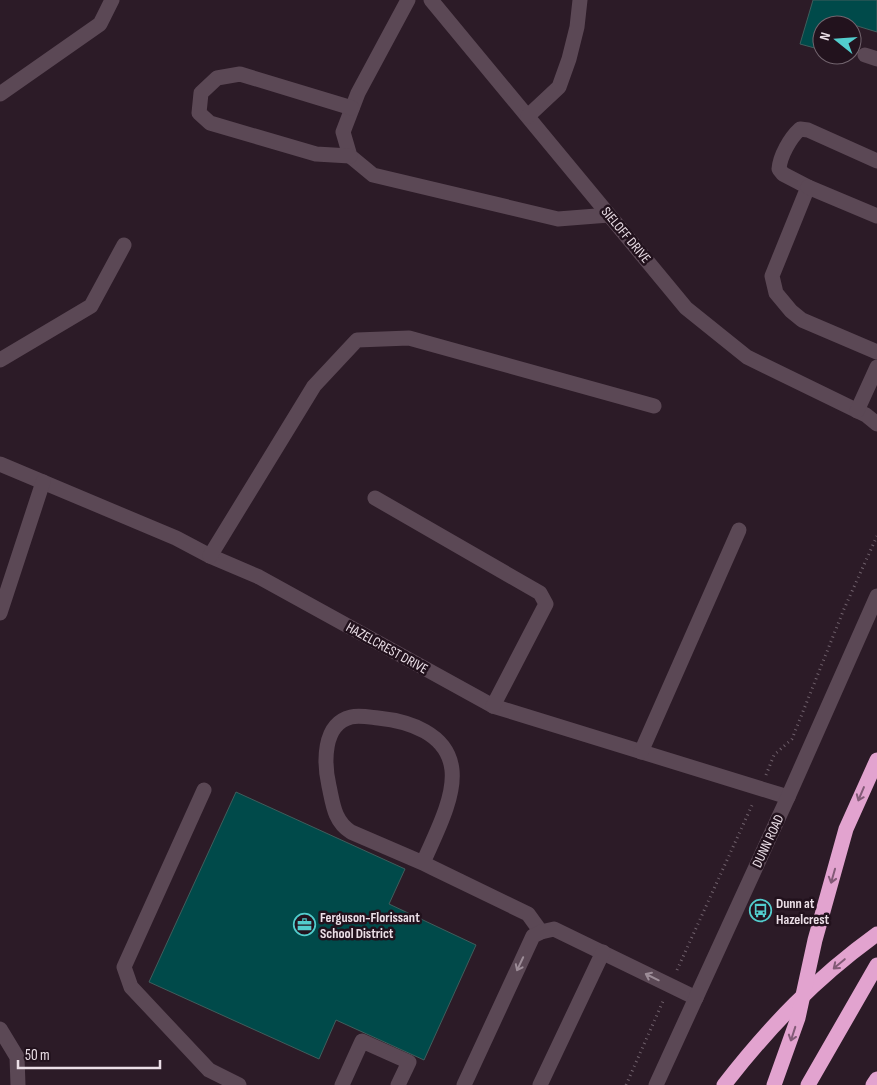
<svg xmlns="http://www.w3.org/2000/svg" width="877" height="1085" viewBox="0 0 877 1085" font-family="'Sofia Sans Condensed',sans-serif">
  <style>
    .building { fill: #004a4a; stroke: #405d5c }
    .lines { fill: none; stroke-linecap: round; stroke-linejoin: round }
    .path { stroke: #6f606b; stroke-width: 3; stroke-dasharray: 1 4; stroke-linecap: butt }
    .minor { stroke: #5b4855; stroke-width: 15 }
    .highway { stroke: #e2a3cf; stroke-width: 15 }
    .oneway { stroke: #825a76 }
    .oneway2 { stroke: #9c8c97 }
    .labels { text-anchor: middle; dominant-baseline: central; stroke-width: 5; stroke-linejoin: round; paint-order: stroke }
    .street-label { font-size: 14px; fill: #ebdfe7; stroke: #22121d }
    .poi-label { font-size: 14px; font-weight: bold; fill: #ebdfe7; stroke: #22121d; text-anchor: start }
  </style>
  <rect width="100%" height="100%" fill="#2c1b27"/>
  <g class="building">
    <path d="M813,0H877V32L854,25L852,32V25H822V50L800,44Z"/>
    <path d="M236,792L405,869L389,904L476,945L424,1060L336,1020L319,1059L149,982Z"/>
  </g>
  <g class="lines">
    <g class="path">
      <path d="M766,775L774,755L792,739L844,609L877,536"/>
      <path d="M677,970L753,803"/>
      <path d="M626,1085L664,999"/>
    </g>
    <g class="minor">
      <path d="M408,0L358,93L343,132L350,156L373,175L558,219L609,215"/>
      <path d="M431,0L686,308L747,357L866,415L877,424"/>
      <path d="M865,55L877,59"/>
      <path d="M0,94L100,24L112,0"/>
      <path d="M528,116L559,87L569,59L577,27L580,0"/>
      <path d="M350,156L316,154L210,123L199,113L201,93L217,78L240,74L352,108"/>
      <path d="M877,161L808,130L800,129C790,138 780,156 779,169L783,174L808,187L772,276L776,293L791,311L802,320L877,352"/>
      <path d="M808,187L877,216"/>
      <path d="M0,360L91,306L124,245"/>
      <path d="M857,411L877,367"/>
      <path d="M0,464L176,538L210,556L259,577L493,706L788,797"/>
      <path d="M375,498L540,593L546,604L493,706"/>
      <path d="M210,556L314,386L357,340L409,338L654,406"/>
      <path d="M0,613L43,482"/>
      <path d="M641,752L739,530"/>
      <path d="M204,790L124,967L131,987L209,1070L239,1085"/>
      <path d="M423,863C434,837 455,799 452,770C448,733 408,721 378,718C369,717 359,715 351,717C322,724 324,764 329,786C333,804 334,821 351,832L423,863L433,868L528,914L541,932"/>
      <path d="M0,1029L17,1057L18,1085"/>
      <path d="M342,1085L362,1041L409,1062L398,1085"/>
      <path d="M464,1085L533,936L541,932L554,929L696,998"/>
      <path d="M540,1085L603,952"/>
      <path d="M656,1085L788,797L877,596"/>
    </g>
    <g class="highway">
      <path d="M724,1085C770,1026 816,978 877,934"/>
      <path d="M774,1085L798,1018L815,940L846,829L877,760"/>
      <path d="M808,1085L877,965"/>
      <path d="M873,1085L877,1079"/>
    </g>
  </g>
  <defs><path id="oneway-shaft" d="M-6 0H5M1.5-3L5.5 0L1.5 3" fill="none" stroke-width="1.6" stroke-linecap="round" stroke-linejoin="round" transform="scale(1.25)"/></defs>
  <g class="oneway">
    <use href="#oneway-shaft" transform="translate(861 794) rotate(113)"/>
    <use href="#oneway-shaft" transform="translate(833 876) rotate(106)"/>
    <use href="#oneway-shaft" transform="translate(839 964) rotate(140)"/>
    <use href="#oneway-shaft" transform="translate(793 1034) rotate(108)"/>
  </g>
  <g class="oneway2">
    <use href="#oneway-shaft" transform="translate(520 964) rotate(115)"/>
    <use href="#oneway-shaft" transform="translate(652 977) rotate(-154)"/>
  </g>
  <defs>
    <symbol id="bus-ring" viewBox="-11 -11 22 22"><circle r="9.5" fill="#22121d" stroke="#52cdcd" stroke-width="1.5"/><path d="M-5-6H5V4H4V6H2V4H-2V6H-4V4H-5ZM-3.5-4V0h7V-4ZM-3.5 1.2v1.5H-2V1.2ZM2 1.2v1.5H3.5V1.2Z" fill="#52cdcd"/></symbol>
    <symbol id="office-ring" viewBox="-11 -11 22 22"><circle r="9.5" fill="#22121d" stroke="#52cdcd" stroke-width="1.5"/><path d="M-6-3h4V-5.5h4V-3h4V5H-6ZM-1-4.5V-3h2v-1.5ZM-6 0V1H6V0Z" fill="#52cdcd"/></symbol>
  </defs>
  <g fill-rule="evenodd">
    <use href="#bus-ring" x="748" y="898" width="25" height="25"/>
    <use href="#office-ring" x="292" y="912" width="25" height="25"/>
  </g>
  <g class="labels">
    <g class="street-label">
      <text transform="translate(626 235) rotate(50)">SIELOFF DRIVE</text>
      <text transform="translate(387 648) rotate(29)">HAZELCREST DRIVE</text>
      <text transform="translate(768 841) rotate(-65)">DUNN ROAD</text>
    </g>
    <g class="poi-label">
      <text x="776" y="903">Dunn at<tspan x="776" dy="16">Hazelcrest</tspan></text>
      <text x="320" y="917">Ferguson-Florissant<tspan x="320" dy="16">School District</tspan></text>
    </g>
  </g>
  <g transform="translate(837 40) rotate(287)"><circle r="24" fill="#22121d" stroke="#72646e"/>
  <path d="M0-4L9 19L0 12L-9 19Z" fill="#52cdcd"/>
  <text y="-8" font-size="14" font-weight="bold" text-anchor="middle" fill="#ebdfe7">N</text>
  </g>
  <path d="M18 1060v8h142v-8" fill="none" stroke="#ebdfe7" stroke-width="2.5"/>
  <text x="25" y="1060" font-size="15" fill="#ebdfe7" stroke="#22121d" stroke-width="4" paint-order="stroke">50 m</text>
</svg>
